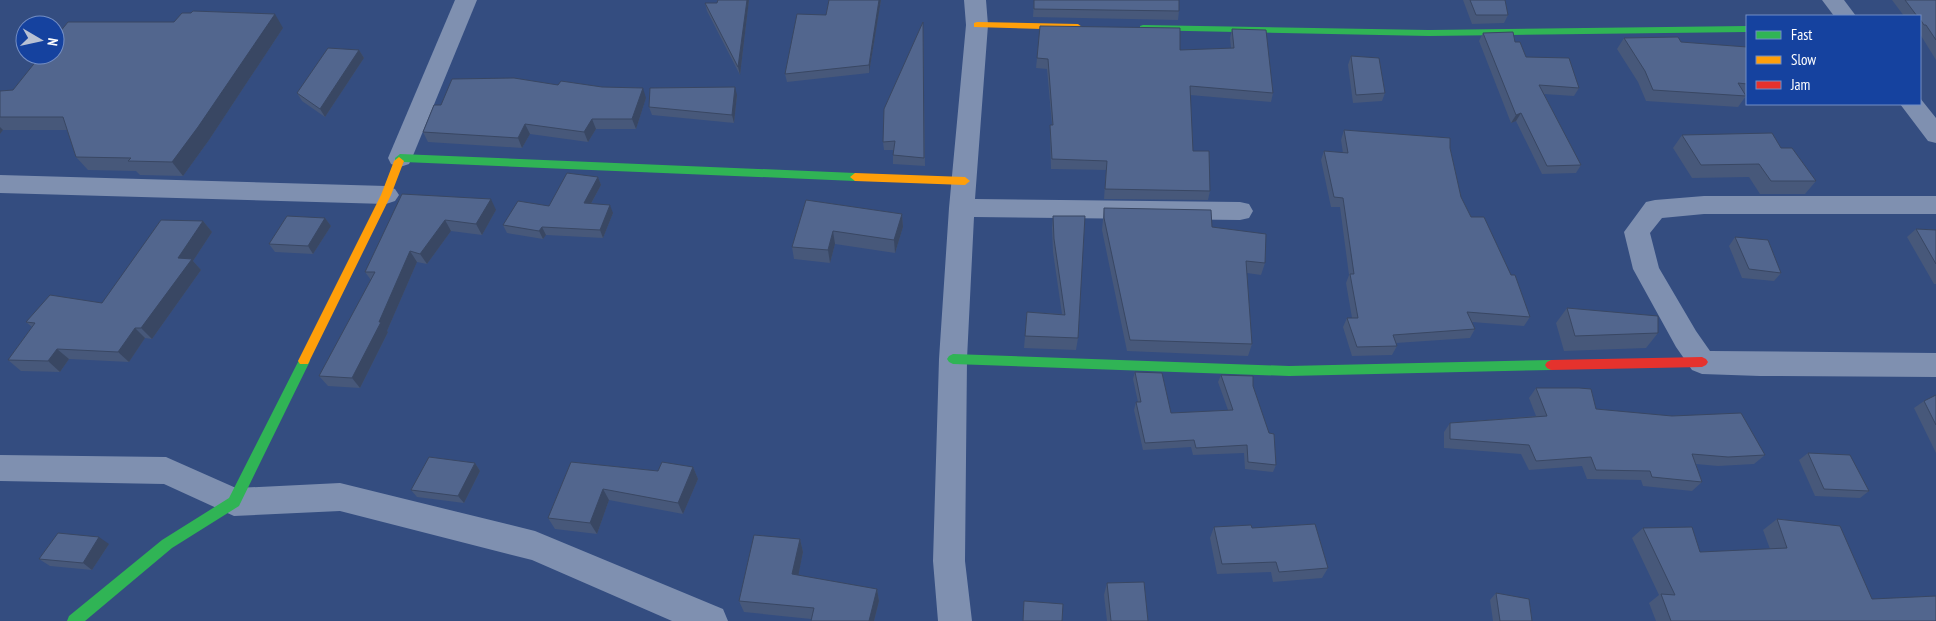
<svg xmlns="http://www.w3.org/2000/svg" width="1936" height="621" viewBox="0 0 1936 621" font-family="'PT Sans Narrow',sans-serif">
  <style>
    .lines { fill: none; stroke-linecap: round; stroke-linejoin: round }
    .street { fill: #7f90b0; fill-rule: evenodd }
    .fast { fill: #30b455; fill-rule: evenodd }
    .slow { fill: #ff9f0a; fill-rule: evenodd }
    .jam { fill: #e5322d; fill-rule: evenodd }
    .wall { fill: #47587a }
    .shaded-wall { fill: #394763 }
    .building { fill: #52668e; stroke: #394763 }
  </style>
  <rect width="100%" height="100%" fill="#344d80"/>
  <g class="lines">
    <g class="street">
      <path d="M455,0H477L412,158L409,164L400,167L391,164L388,158Z"/>
      <path d="M964,0H986L988,25L975,199L1240,202L1249,204L1253,211L1249,218L1240,220L974,217L967,359L965,561L972,621H938L933,561L939,359L949,208L966,25Z"/>
      <path d="M1822,0H1844L1856,16H1834Z"/>
      <path d="M1920,98L1936,118V143L1928,141L1900,104H1920Z"/>
      <path d="M0,175L386,186L395,189L399,195L395,201L386,204L0,193Z"/>
      <path d="M1704,196H1936V214H1704L1662,218L1650,233L1659,268L1696,331L1710,351L1936,353V377L1760,376L1702,374L1692,370L1676,347L1633,269L1624,232L1646,202L1655,200Z"/>
      <path d="M0,455L166,457L236,488L340,483L535,531L723,609L728,621H672L532,560L340,511L234,516L164,484L0,481Z"/>
    </g>
    <g class="fast">
      <path d="M1143,25L1429,30L1747,26V32L1429,36L1140,30V26Z"/>
      <path d="M400,154L855,173L860,177L855,181L404,162L399,165L395,163V158Z"/>
      <path d="M953,354L1289,366L1551,360L1555,362L1557,365L1555,368L1551,370L1289,376L953,364L949,362L947,359L949,356Z"/>
      <path d="M304,356L308,358L310,361L239,506L172,548L85,621H67L69,616L162,540L229,498L300,358Z"/>
    </g>
    <g class="slow">
      <path d="M977,22L1078,24L1082,27L1078,30L974,27V23Z"/>
      <path d="M399,157L404,161L391,195L308,364H300L298,361L381,195L394,161Z"/>
      <path d="M855,173L965,177L970,181L965,185L855,181L850,177Z"/>
    </g>
    <path class="jam" d="M1702,357L1706,359L1708,362L1706,365L1702,367L1551,370L1547,368L1545,365L1547,362L1551,360Z"/>
  </g>
  <g class="wall">
    <path d="M718,0H749L740,75L707,11L705,3H717Z"/>
    <path d="M829,0H881L869,73L787,82L785,74L826,15Z"/>
    <path d="M1034,0H1179V11L1178,20L1033,17Z"/>
    <path d="M1463,0H1505L1508,15L1504,23L1472,24Z"/>
    <path d="M1892,0H1936V60L1920,34V16H1904Z"/>
    <path d="M923,22L925,166L893,164V155L894,150H884L883,142Z"/>
    <path d="M283,28L209,140L183,176L140,175L136,171L88,170L76,157L67,130H3L0,134V91L13,90Z"/>
    <path d="M1232,29L1273,93L1271,102L1190,95L1193,151L1210,191L1208,200L1104,199L1106,170L1051,169L1050,134V125H1052L1047,69L1036,68L1037,58L1231,48L1230,38Z"/>
    <path d="M1483,33L1515,42L1526,57L1579,88L1574,96L1544,94L1581,165L1576,173L1542,174L1516,121L1511,123L1479,41Z"/>
    <path d="M1624,38L1747,47V96H1746L1738,107L1646,101L1638,82L1617,49Z"/>
    <path d="M359,50L364,58L325,117L302,101L297,93Z"/>
    <path d="M1351,56L1385,93L1382,101L1353,103L1348,65Z"/>
    <path d="M737,95L734,123L652,115L649,107Z"/>
    <path d="M646,98L636,129H596L588,142L530,134L522,148L428,142L423,132Z"/>
    <path d="M1344,130L1450,148L1461,197L1471,217L1530,317L1524,326L1472,322L1475,329L1470,338L1396,343L1397,346L1392,355L1352,356L1343,327L1347,318H1352L1346,283L1349,275L1340,207H1331L1321,160L1324,151L1343,153L1341,140Z"/>
    <path d="M1682,135L1781,148L1816,181L1805,194H1760L1749,177L1692,178L1673,148Z"/>
    <path d="M598,177L601,185L591,204L613,213L603,238L546,235L543,239L507,233L503,225L549,206Z"/>
    <path d="M402,194L496,210L482,235L451,231L427,264L417,262L387,331L388,332L360,388L328,386L319,376L371,280L365,272Z"/>
    <path d="M806,200L902,214L903,227L895,253L835,244L830,263L794,259L792,247Z"/>
    <path d="M1104,208L1212,227L1265,263L1261,275L1247,273L1252,344L1248,356L1127,351L1102,230Z"/>
    <path d="M1053,216L1078,338L1076,350L1024,348L1027,312L1062,314L1053,252L1052,228Z"/>
    <path d="M325,218L331,226L313,254L275,252L269,244Z"/>
    <path d="M203,221L212,232L193,261L201,270L152,339L145,338L129,362L69,359L60,372L21,371L8,360L32,327L26,322L102,303Z"/>
    <path d="M1916,229L1936,230V284H1934L1907,237Z"/>
    <path d="M1735,237L1781,273L1774,281L1742,278L1729,246Z"/>
    <path d="M1567,308L1658,333L1646,348L1564,351L1556,323Z"/>
    <path d="M1135,372L1171,413L1228,410L1218,382L1221,375L1253,386L1276,465L1273,472L1245,469L1244,453L1193,455L1191,447L1143,450L1134,410L1136,402H1138L1133,379Z"/>
    <path d="M1536,388L1596,409L1765,455L1754,464L1718,466L1696,464L1702,482L1692,491L1643,486L1641,480L1587,479L1582,466L1529,470L1521,454L1444,448V432L1450,423L1536,416L1529,398Z"/>
    <path d="M1936,395V453L1914,408L1924,401Z"/>
    <path d="M1808,453L1869,491L1860,498L1815,496L1799,460Z"/>
    <path d="M571,462L658,471L693,467L698,479L683,514L609,500L597,534L555,529L548,518Z"/>
    <path d="M475,463L480,471L464,503L417,497L411,490Z"/>
    <path d="M1777,519L1872,599L1936,621H1656L1649,603L1659,595L1632,538L1643,528L1700,552L1770,549L1763,530Z"/>
    <path d="M1214,527L1252,528L1328,568L1322,578L1273,582L1271,572L1217,574L1210,538Z"/>
    <path d="M800,539L803,552L798,576L877,589L879,601L874,621H811V619L744,612L739,601Z"/>
    <path d="M109,544L92,570L50,566L39,559Z"/>
    <path d="M1107,583L1148,621H1107L1104,595Z"/>
    <path d="M1496,593L1532,621H1493L1490,600Z"/>
  </g>
  <g class="shaded-wall">
    <path d="M747,0H749L740,75L738,67Z"/>
    <path d="M879,0H881L869,73V65Z"/>
    <path d="M275,14L283,28L209,140L183,176L172,162Z"/>
    <path d="M359,50L364,58L325,117L320,109Z"/>
    <path d="M735,87L737,95L734,123L732,115Z"/>
    <path d="M643,88L646,98L636,129L632,119Z"/>
    <path d="M1521,113L1516,121L1511,123L1516,115Z"/>
    <path d="M592,119L596,129L588,142L584,132Z"/>
    <path d="M525,124L530,134L522,148L518,138Z"/>
    <path d="M0,127L3,130L0,134Z"/>
    <path d="M598,177L601,185L587,211L584,203Z"/>
    <path d="M491,199L496,210L482,235L476,224Z"/>
    <path d="M610,205L613,213L603,238L600,230Z"/>
    <path d="M902,214L903,227L895,253L894,240Z"/>
    <path d="M325,218L331,226L313,254L308,246Z"/>
    <path d="M445,220L451,231L427,264L420,254Z"/>
    <path d="M203,221L212,232L193,261L201,270L152,339L141,328L178,258Z"/>
    <path d="M542,227L546,235L543,239L539,231Z"/>
    <path d="M833,231L835,244L830,263L828,250Z"/>
    <path d="M410,251L417,262L387,331L388,332L360,388L352,378L379,322Z"/>
    <path d="M135,328L145,338L129,362L118,352Z"/>
    <path d="M57,349L69,359L60,372L48,361Z"/>
    <path d="M475,463L480,471L464,503L458,496Z"/>
    <path d="M693,467L698,479L683,514L678,503Z"/>
    <path d="M603,489L609,500L597,534L590,523Z"/>
    <path d="M99,537L109,544L92,570L83,563Z"/>
    <path d="M800,539L803,552L796,587L792,574Z"/>
    <path d="M877,589L879,601L874,621H869Z"/>
  </g>
  <g class="building">
    <path d="M718,0H747L738,67L705,3H717Z"/>
    <path d="M829,0H879L869,65L785,74L797,14L826,15Z"/>
    <path d="M1034,0H1179V11L1034,9Z"/>
    <path d="M1470,0H1505L1508,15H1476Z"/>
    <path d="M1905,0H1936V40L1926,25H1924L1920,19V16H1917Z"/>
    <path d="M193,11L275,14L198,127L172,162L128,161L131,158L76,157L63,117H0V91L13,90L41,55H55V38L68,22H174L182,13H191Z"/>
    <path d="M923,22L924,158L893,155L895,141L883,142L884,109Z"/>
    <path d="M1040,26L1180,28V50L1234,48L1232,29L1266,30L1273,93L1190,86L1193,151H1209L1210,191L1105,189L1107,161L1052,159L1050,125H1053L1048,59L1037,58Z"/>
    <path d="M1513,32L1515,42H1520L1526,57L1569,58L1579,88L1539,85L1581,165L1547,166L1521,113L1516,115L1483,33Z"/>
    <path d="M1678,37L1681,42L1747,47V84L1738,83L1746,96L1653,90L1645,71L1624,38Z"/>
    <path d="M328,48L359,50L320,109L297,93Z"/>
    <path d="M1351,56L1379,58L1385,93L1356,95Z"/>
    <path d="M514,78L558,85L561,81L602,87L643,88L632,119H592L584,132L525,124L518,138L423,132L434,105H441L452,79Z"/>
    <path d="M735,87L732,115L649,107L650,88Z"/>
    <path d="M1344,130L1450,138V148L1461,197L1471,217H1484L1511,275H1515L1530,317L1467,312L1475,329L1393,335L1397,346L1357,347L1347,318H1358L1350,274H1354L1343,198L1334,197L1324,151L1348,153Z"/>
    <path d="M1772,133L1781,148H1792L1816,181H1771L1759,164L1701,165L1682,135Z"/>
    <path d="M567,173L598,177L584,203L610,205L600,230L542,227L539,231L503,225L518,201L549,206Z"/>
    <path d="M402,194L491,199L476,224L445,220L420,254L410,251L379,322H381L352,378L319,376L375,272H365Z"/>
    <path d="M806,200L902,214L894,240L833,231L828,250L792,247Z"/>
    <path d="M1104,208L1211,210L1212,227L1266,234L1265,263L1246,261L1252,344L1130,340L1104,218Z"/>
    <path d="M287,216L325,218L308,246L269,244Z"/>
    <path d="M1053,216H1085L1078,338L1025,336L1027,312L1065,315L1054,239Z"/>
    <path d="M161,220L203,221L178,258L192,259L141,328H135L118,352L57,349L48,361L8,360L35,323L26,322L50,295L102,303Z"/>
    <path d="M1916,229L1936,230V264Z"/>
    <path d="M1735,237L1768,240L1781,273L1749,269Z"/>
    <path d="M1567,308L1658,316V333L1575,336Z"/>
    <path d="M1135,372L1162,373L1171,413L1233,410L1221,375L1253,376V386L1269,433L1274,434L1276,465L1248,462L1247,445L1196,448L1194,440L1145,443L1136,402H1141Z"/>
    <path d="M1536,388H1579L1591,389L1596,409L1672,416L1741,413L1765,455L1728,457L1692,454L1702,482L1652,477L1650,471L1596,470L1591,457L1536,461L1529,445L1450,439V423L1547,416Z"/>
    <path d="M1936,395V425L1924,401Z"/>
    <path d="M1808,453L1850,455L1869,491L1824,489Z"/>
    <path d="M429,457L475,463L458,496L411,490Z"/>
    <path d="M571,462L658,471L662,462L693,467L678,503L603,489L590,523L548,518Z"/>
    <path d="M1777,519L1840,526L1872,599L1936,596V621H1671L1661,594L1675,595L1643,528L1692,527L1700,552L1787,548Z"/>
    <path d="M1315,524L1328,568L1279,572L1276,562L1222,564L1214,527L1251,525L1252,528Z"/>
    <path d="M58,533L99,537L83,563L39,559Z"/>
    <path d="M754,535L800,539L792,574L877,589L869,621H811L814,608L739,601Z"/>
    <path d="M1144,582L1148,621H1111L1107,583Z"/>
    <path d="M1496,593L1529,599L1532,621H1500Z"/>
    <path d="M1024,601L1063,604L1062,621H1023Z"/>
  </g>
  <rect x="1746" y="15" width="175" height="90" fill="#15429f" stroke="#738ec5"/>
  <rect x="1756" y="31" width="25" height="8" fill="#30b455" stroke="#738ec5"/>
  <text x="1791" y="40" font-size="15" fill="#ffffff">Fast</text>
  <rect x="1756" y="56" width="25" height="8" fill="#ff9f0a" stroke="#738ec5"/>
  <text x="1791" y="65" font-size="15" fill="#ffffff">Slow</text>
  <rect x="1756" y="81" width="25" height="8" fill="#e5322d" stroke="#738ec5"/>
  <text x="1791" y="90" font-size="15" fill="#ffffff">Jam</text>
  <g transform="translate(40 40) rotate(99)"><circle r="24" fill="#15429f" stroke="#738ec5"/>
  <path d="M0-4L9 19L0 12L-9 19Z" fill="#b8c1d3"/>
  <text y="-8" font-size="14" font-weight="bold" text-anchor="middle" fill="#ffffff">N</text>
  </g>
</svg>
